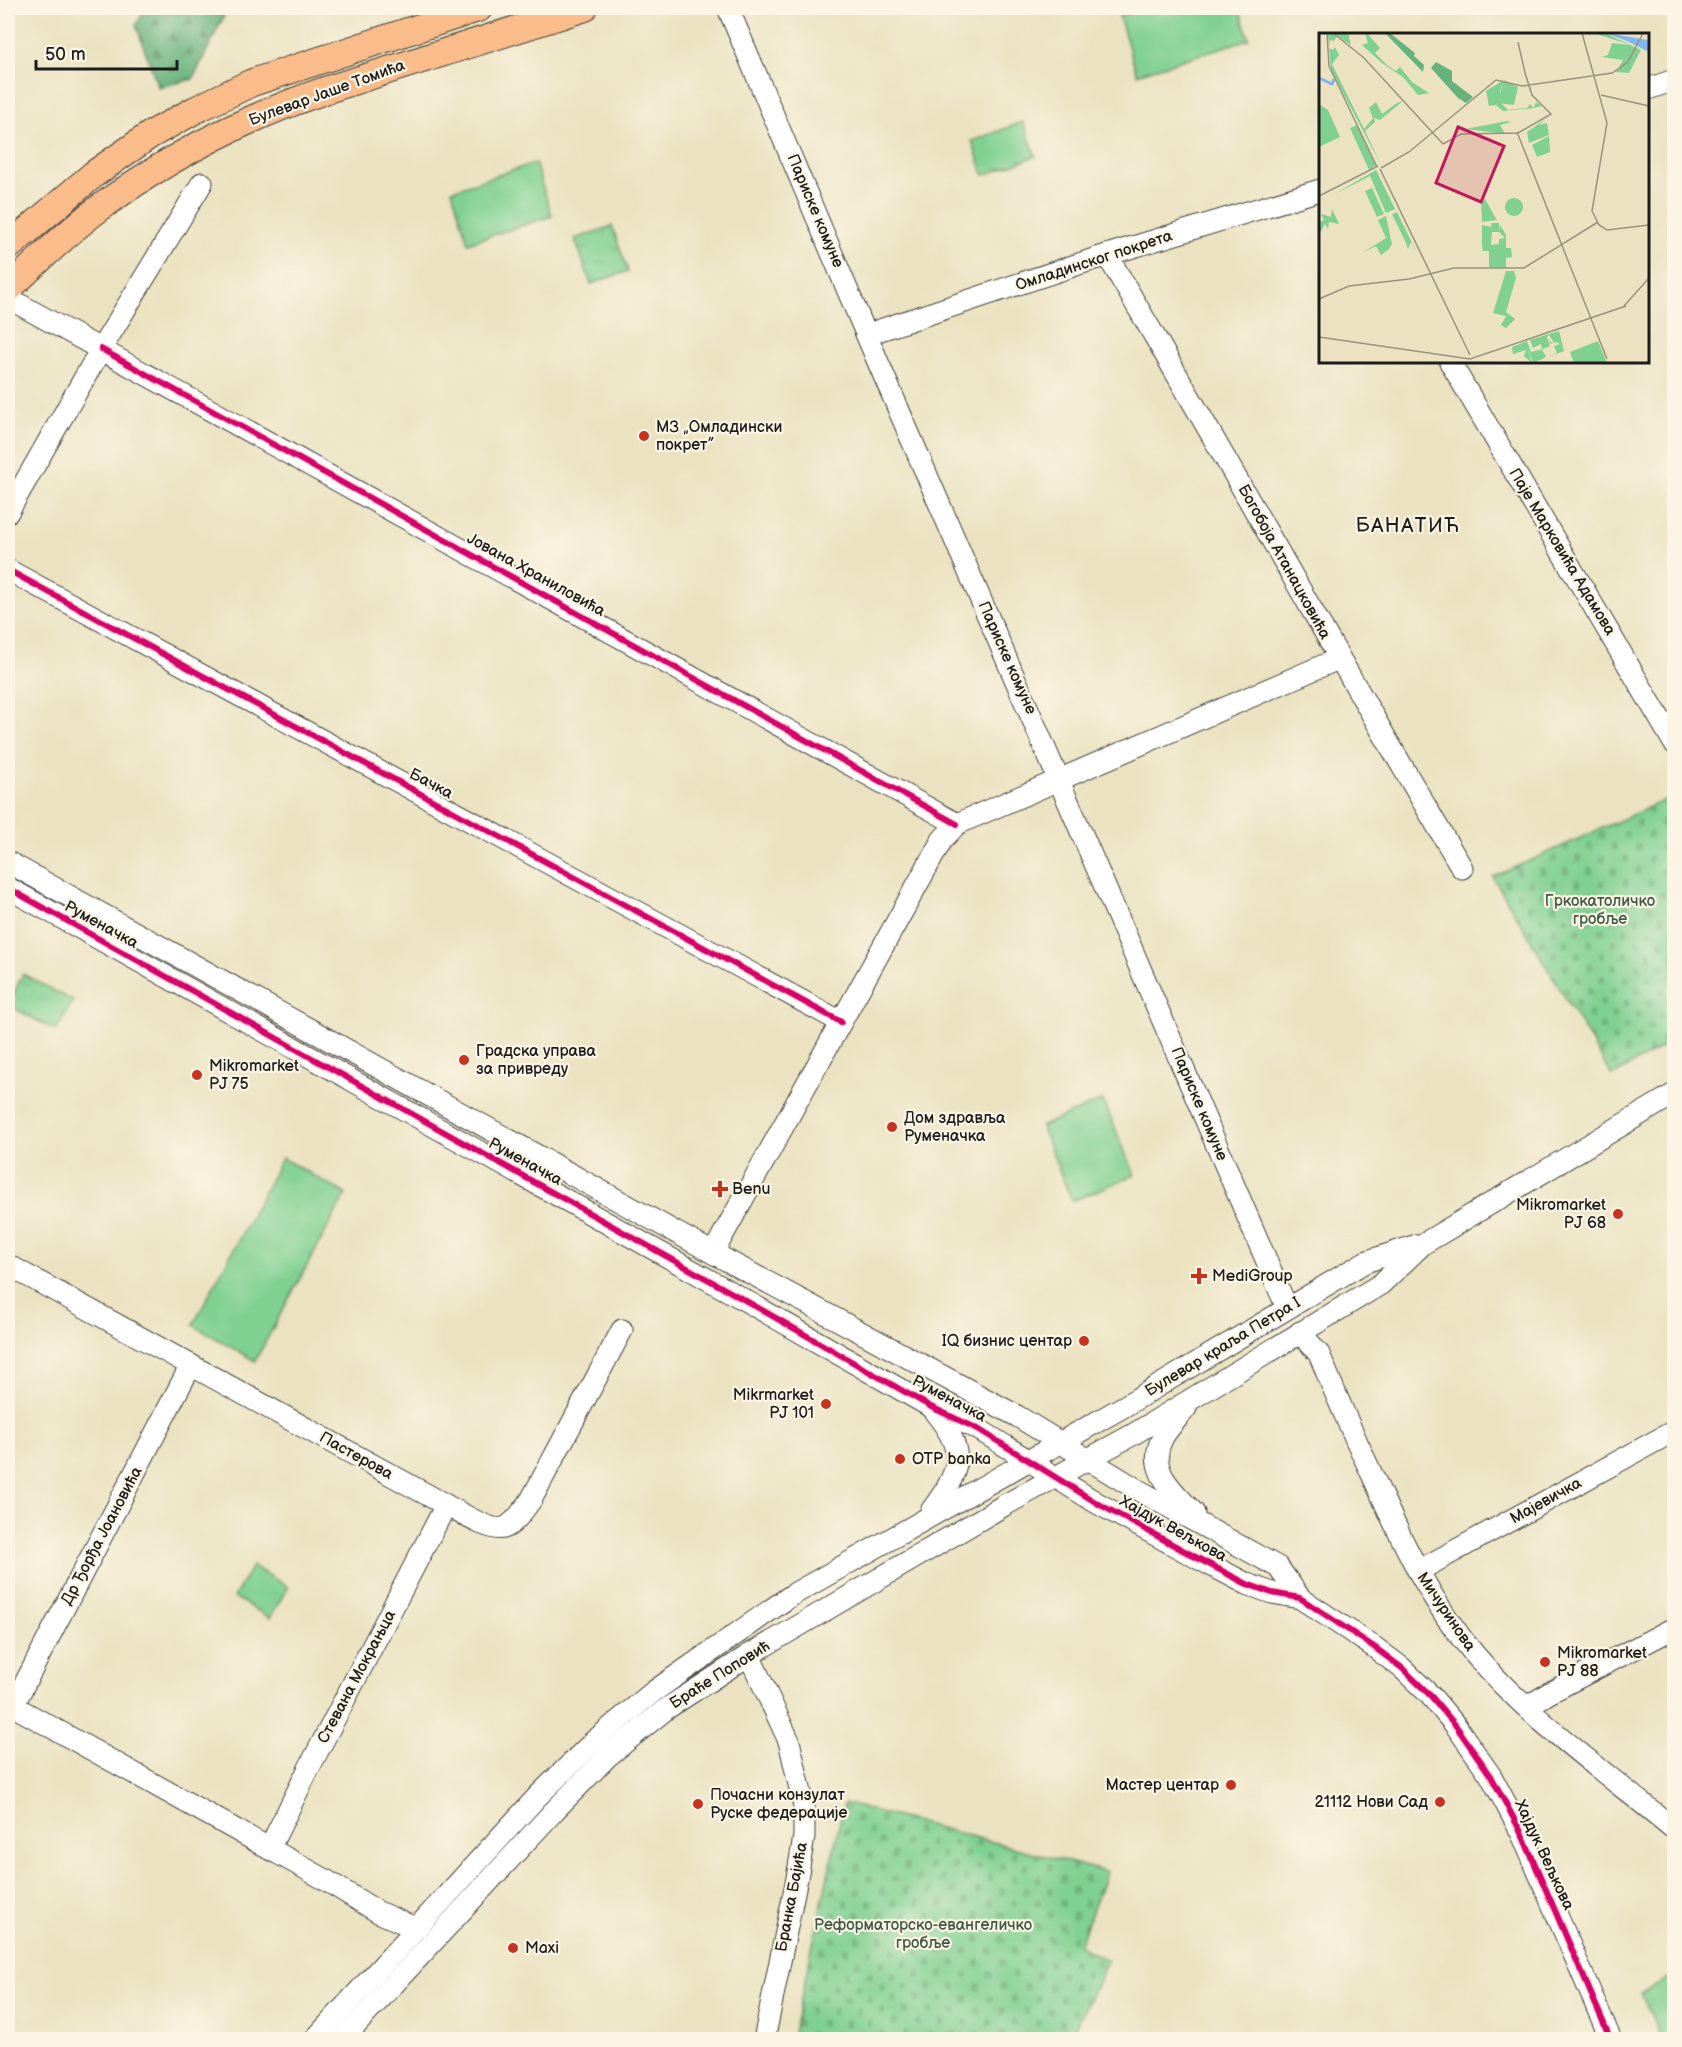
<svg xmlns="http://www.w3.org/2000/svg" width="1682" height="2047" viewBox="0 0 1682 2047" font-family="'Balsamiq Sans',sans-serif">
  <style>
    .grass { fill: #7fd091; stroke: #4e7656; stroke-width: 1.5 }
    .forest { fill: url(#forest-firs); stroke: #42674c; stroke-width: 1.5 }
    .cemetery { fill: url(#cemetery-stones); stroke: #4e7656; stroke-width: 1.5 }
    .park { fill: url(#park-tufts); stroke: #4e7656; stroke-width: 1.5 }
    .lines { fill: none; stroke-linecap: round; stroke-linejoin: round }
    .minor-casing { stroke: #3b3a35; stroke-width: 23 }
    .major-casing { stroke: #3b3a35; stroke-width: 29 }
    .minor { stroke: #fff; stroke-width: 21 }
    .major { stroke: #f9bc8a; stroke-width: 27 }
    .cycleway-casing { stroke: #fcf5e5; stroke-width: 10 }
    .cycleway { stroke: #d6006c; stroke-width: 6 }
    .poi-dot { fill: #c8321e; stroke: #fcf5e5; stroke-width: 2 }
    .labels { text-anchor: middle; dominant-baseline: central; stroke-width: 4.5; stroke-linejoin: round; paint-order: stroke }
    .street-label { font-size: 16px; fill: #1c1c1c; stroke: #fcf5e5 }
    .poi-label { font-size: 16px; fill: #1c1c1c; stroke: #fcf5e5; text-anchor: start }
    .park-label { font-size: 16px; fill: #3f5b45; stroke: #fcf5e5 }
    .quarter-label { font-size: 20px; letter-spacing: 1.5px; fill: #1c1c1c; stroke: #fcf5e5 }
    .inset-river { fill: none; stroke: #81b5ef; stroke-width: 3 }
    .inset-road { fill: none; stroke: #98937e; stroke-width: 1.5 }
    .view { fill: #c2185b; fill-opacity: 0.15; stroke: #c2185b; stroke-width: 3 }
    .inset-edge { fill: none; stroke: #1c1c1c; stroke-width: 3 }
  </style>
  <defs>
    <pattern id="forest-firs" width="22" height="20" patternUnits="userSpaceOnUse" patternTransform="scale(1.5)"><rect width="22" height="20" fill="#67b27b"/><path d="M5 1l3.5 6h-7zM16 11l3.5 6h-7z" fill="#549064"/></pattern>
    <pattern id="cemetery-stones" width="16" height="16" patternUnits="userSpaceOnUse" patternTransform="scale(1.5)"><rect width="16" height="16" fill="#7fd091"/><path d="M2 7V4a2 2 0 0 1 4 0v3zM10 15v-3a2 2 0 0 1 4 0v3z" fill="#6db27c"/></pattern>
    <pattern id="park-tufts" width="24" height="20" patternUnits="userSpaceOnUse" patternTransform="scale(1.5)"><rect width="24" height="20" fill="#7fd091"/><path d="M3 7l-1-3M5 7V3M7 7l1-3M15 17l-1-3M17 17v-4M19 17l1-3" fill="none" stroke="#6db27c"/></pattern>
  </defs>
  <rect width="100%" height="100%" fill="#fcf5e5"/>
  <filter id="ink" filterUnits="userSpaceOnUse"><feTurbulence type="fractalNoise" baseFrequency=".0167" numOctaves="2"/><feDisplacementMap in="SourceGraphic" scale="12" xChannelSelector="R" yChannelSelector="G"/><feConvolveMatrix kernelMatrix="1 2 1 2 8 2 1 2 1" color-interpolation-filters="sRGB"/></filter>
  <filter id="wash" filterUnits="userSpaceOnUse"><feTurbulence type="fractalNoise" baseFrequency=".008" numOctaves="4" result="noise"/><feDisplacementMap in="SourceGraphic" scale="24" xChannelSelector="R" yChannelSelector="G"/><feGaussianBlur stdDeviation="1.35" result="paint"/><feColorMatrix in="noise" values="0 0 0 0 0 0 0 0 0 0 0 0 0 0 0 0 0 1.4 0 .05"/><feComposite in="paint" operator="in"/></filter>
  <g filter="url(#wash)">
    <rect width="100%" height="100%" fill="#eae2c0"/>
    <g class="grass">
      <path d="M1148,8H1239L1249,39L1137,74L1119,16Z"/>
      <path d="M1023,122L1036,156L984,175L972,141Z"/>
      <path d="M535,163L552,216L468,243L452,190Z"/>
      <path d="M1103,1100L1135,1175L1072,1201L1041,1126Z"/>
      <path d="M282,1158L346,1194L255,1361L193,1325Z"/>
      <path d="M252,1566L288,1587L270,1618L234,1597Z"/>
      <path d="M1674,1976V2039H1662L1641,1993Z"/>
    </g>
    <path class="forest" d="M144,8H224L227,10L193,79L158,87L136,25L145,9Z"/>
    <g class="cemetery">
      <path d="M1674,796V1040L1612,1076L1493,877Z"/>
      <path d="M844,1803L1107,1872L1079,1946L1107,1960L1098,1983L1069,2039H792Z"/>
    </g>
    <g class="park">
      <path d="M612,226L628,271L591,284L575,239Z"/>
      <path d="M23,974L73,1001L56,1031L8,1005Z"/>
    </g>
  </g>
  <g filter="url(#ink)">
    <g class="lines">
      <defs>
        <g id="minor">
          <path d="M728,8L878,362L1287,1308"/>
          <path d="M1648,89L1674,80"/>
          <path d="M1107,255C1227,458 1341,665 1462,868"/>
          <path d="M8,298L957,824"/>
          <path d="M868,334L1100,257L1320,190"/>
          <path d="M1450,362L1674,743"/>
          <path d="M8,512L101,349L202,183"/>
          <path d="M8,570L841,1022"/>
          <path d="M8,862L713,1253L1017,1416L1138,1490L1278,1567L1300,1598"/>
          <path d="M8,888L734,1294L931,1407L978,1429L1097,1503L1201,1560L1247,1584L1272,1593L1300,1598L1374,1647L1402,1668L1430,1695L1456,1726L1491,1776L1521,1832L1611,2040"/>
          <path d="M713,1253L942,840L957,824L1338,659"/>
          <path d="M8,1265L446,1505C459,1512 490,1532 504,1528C515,1524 524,1509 531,1500L622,1330"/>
          <path d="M1300,1332L1319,1354C1337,1398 1356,1441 1376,1483C1403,1544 1432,1605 1476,1656C1531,1720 1609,1775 1674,1829"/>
          <path d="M1186,1408C1179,1417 1169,1427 1163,1437C1145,1469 1174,1492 1194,1513"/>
          <path d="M931,1511C961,1470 968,1452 933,1410"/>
          <path d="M1418,1571L1674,1431"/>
          <path d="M749,1655L789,1741L804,1806V1837L797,1878L764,2040"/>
          <path d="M8,1703L324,1879L378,1912L415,1928"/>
          <path d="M13,1706L191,1365"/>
          <path d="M1527,1707L1549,1693L1674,1628"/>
          <path d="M269,1849L309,1768L446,1505"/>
          <path d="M314,2040L538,1796L594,1741L653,1692L792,1595L1123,1407L1365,1262L1417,1245"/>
          <path d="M342,2040L554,1811L608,1756L666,1709L749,1655L1003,1506L1132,1435L1381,1284L1423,1244L1674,1094"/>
        </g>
        <g id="major">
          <path d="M8,247L94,174L150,135L195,110L251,83L479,8"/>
          <path d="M8,289C37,262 65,234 97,210C166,158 245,118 326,90L584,8"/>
        </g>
      </defs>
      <use href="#minor" class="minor-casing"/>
      <use href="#major" class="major-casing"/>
      <use href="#minor" class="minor"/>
      <use href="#major" class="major"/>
      <defs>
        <g id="cycleway">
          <path d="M101,349L957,824"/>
          <path d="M8,570L841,1022"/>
          <path d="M8,888L734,1294L931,1407L978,1429L1097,1503L1201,1560L1247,1584L1272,1593L1300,1598L1374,1647L1402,1668L1430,1695L1456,1726L1491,1776L1521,1832L1611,2040"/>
        </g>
      </defs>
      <use href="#cycleway" class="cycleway-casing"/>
      <use href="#cycleway" class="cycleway"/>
    </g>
  </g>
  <g class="poi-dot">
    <circle cx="644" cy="436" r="6"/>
    <circle cx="464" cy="1060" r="6"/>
    <circle cx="197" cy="1075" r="6"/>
    <circle cx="892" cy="1127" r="6"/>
    <path d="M717 1180h6v6h6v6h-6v6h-6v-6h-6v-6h6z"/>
    <circle cx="1618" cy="1214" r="6"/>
    <path d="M1196 1267h6v6h6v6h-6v6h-6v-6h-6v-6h6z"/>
    <circle cx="1084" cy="1341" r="6"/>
    <circle cx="826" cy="1404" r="6"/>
    <circle cx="900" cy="1459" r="6"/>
    <circle cx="1545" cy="1662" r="6"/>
    <circle cx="1231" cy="1785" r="6"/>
    <circle cx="1440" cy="1802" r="6"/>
    <circle cx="698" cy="1804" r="6"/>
    <circle cx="513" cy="1948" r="6"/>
  </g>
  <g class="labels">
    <g class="street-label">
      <text transform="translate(327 93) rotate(-20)">Булевар Јаше Томића</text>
      <text transform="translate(815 211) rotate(67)">Париске комуне</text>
      <text transform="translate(1094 261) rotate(-18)">Омладинског покрета</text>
      <text transform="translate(1562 552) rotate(59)">Паје Марковића Адамова</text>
      <text transform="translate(1284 562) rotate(61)">Богобоја Атанацковића</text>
      <text transform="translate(536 575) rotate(29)">Јована Храниловића</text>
      <text transform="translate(1007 658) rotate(66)">Париске комуне</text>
      <text transform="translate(431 784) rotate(28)">Бачка</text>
      <text transform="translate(101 925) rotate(29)">Руменачка</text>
      <text transform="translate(1199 1104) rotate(67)">Париске комуне</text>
      <text transform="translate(525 1162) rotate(29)">Руменачка</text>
      <text transform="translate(1223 1347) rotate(-31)">Булевар краља Петра I</text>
      <text transform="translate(949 1399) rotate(28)">Руменачка</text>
      <text transform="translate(356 1456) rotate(29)">Пастерова</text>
      <text transform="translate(1546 1501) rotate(-29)">Мајевичка</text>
      <text transform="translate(1173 1529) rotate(29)">Хајдук Вељкова</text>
      <text transform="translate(102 1536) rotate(-62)">Др Ђорђа Јоановића</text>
      <text transform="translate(1446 1612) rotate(56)">Мичуринова</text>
      <text transform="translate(720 1675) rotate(-32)">Браће Поповић</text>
      <text transform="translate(357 1677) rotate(-62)">Стевана Мокрањца</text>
      <text transform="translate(1544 1855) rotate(65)">Хајдук Вељкова</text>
      <text transform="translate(792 1897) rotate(-79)">Бранка Бајића</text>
    </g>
    <g class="poi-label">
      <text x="656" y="427">МЗ „Омладински<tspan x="656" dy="18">покрет”</tspan></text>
      <text x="476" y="1051">Градска управа<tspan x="476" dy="18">за привреду</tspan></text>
      <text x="209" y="1066">Mikromarket<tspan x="209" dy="18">PJ 75</tspan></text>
      <text x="904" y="1118">Дом здравља<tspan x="904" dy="18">Руменачка</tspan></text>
      <text x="732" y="1189">Benu</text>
      <text x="1606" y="1205" text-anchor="end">Mikromarket<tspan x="1606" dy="18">PJ 68</tspan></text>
      <text x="1212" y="1276">MediGroup</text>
      <text x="1072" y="1341" text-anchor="end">IQ бизнис центар</text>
      <text x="814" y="1395" text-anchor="end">Mikrmarket<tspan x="814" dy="18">PJ 101</tspan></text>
      <text x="912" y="1459">OTP banka</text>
      <text x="1557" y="1653">Mikromarket<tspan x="1557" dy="18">PJ 88</tspan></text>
      <text x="1219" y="1785" text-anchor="end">Мастер центар</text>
      <text x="710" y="1795">Почасни конзулат<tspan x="710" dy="18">Руске федерације</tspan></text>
      <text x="1428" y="1802" text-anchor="end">21112 Нови Сад</text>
      <text x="525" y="1948">Maxi</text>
    </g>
    <g class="park-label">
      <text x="1600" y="901">Гркокатоличко<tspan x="1600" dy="18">гробље</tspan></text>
      <text x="923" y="1925">Реформаторско-евангеличко<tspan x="923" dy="18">гробље</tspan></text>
    </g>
    <g class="quarter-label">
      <text x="1408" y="526">БАНАТИЋ</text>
    </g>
  </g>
  <g transform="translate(1319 33)">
    <rect width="330" height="330" fill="#eae2c0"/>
    <path d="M29,0L32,12L18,3L15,8L11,7L10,15L14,17L16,14L20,22L13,31L45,96L54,85L50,75L57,69L63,81L78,70L84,68L61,87L55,85L56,89L46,98L62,132L12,37L9,1ZM46,0H48L61,15L56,20L68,32L77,38L81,34L93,49L110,60L99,62L84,44L63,30L43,12L49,10ZM274,0H286L322,17L310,40L297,39L304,27L283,24L289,22L293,10L312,12ZM185,47L181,58L183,71L189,77L208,75L211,71L215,75L217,69L223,73L215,75L184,78L177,72L170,73L167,58ZM0,71L9,77L21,104L0,114ZM228,85L220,92L228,90L230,102L210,110L208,99ZM38,92L57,132L50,137L31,95ZM230,103L231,119L218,124L213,112ZM57,137L76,176L67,180L51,143L14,162ZM166,166L176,184L178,187L163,189L162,167ZM78,179L92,208L99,221L92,209L89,216L87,210L73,181ZM67,183L73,211L70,216L62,222L57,213L43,220L67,205L59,187ZM173,190H180V199H173L172,213H163V192L172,194ZM240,298L245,318L229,324L238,320L235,313L241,311L237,309L232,311L231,310L229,306L234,311V308L230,302L228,304L231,313L213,321L223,317L227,323L224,326L214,329L208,314L213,330L205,323L207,317L194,321L193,314L208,308L212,319L223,316L222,311L214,315L211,307Z" fill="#7fd091"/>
    <path d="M66,0L72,1L96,20L95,23L105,32L104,39ZM117,29L133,38V48L154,64L147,70L139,65L112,35Z" fill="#67b27b"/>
    <path d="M185,47L199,54L195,72L178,70ZM186 174a9 9 0 1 1 18 0a9 9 0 1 1-18 0ZM187,238H195L197,245L187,279L196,286L187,295L182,292L187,283L174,280Z" fill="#7fd091"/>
    <path d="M188,88L192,89L181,92L186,101L147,96ZM53,155L65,181L58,184L46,158ZM13,176L20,191L10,189L9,196L6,191L1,200L0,189L5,187L2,181L12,184ZM181,192L187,202V215H192L193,224L187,225V235L170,234V218H164L163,213L180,211V206L186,205L180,199ZM279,308L288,330H255L251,319Z" fill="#7fd091"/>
    <path d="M286,0L330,7V19L308,8Z" fill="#81b5ef"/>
    <path class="inset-river" d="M0,45L13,51L15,46"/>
    <path class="inset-road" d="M8,0L10,33L58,134M14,0L45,25L124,111M263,0L288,90L273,178L280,192L288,197L330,192M199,9L207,44M282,62L330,73M198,99L288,326M124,111L142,101L199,100L232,81L213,62L207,43M62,135L90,119L177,47L203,53L293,40L309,29L324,0M61,136L151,322M0,163L59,133M0,266L30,253L90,246L135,235H205L279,189M305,273L330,245M0,304L151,326L307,273"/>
    <path class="view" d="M139,94L185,113L162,169L117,150Z"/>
    <rect width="330" height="330" class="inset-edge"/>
  </g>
  <rect width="1682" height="2047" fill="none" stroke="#fcf5e5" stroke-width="30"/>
  <path d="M36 60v9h141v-9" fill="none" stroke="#1c1c1c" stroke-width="3"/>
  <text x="45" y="60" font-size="18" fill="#1c1c1c" stroke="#fcf5e5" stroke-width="4.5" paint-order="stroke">50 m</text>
</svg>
